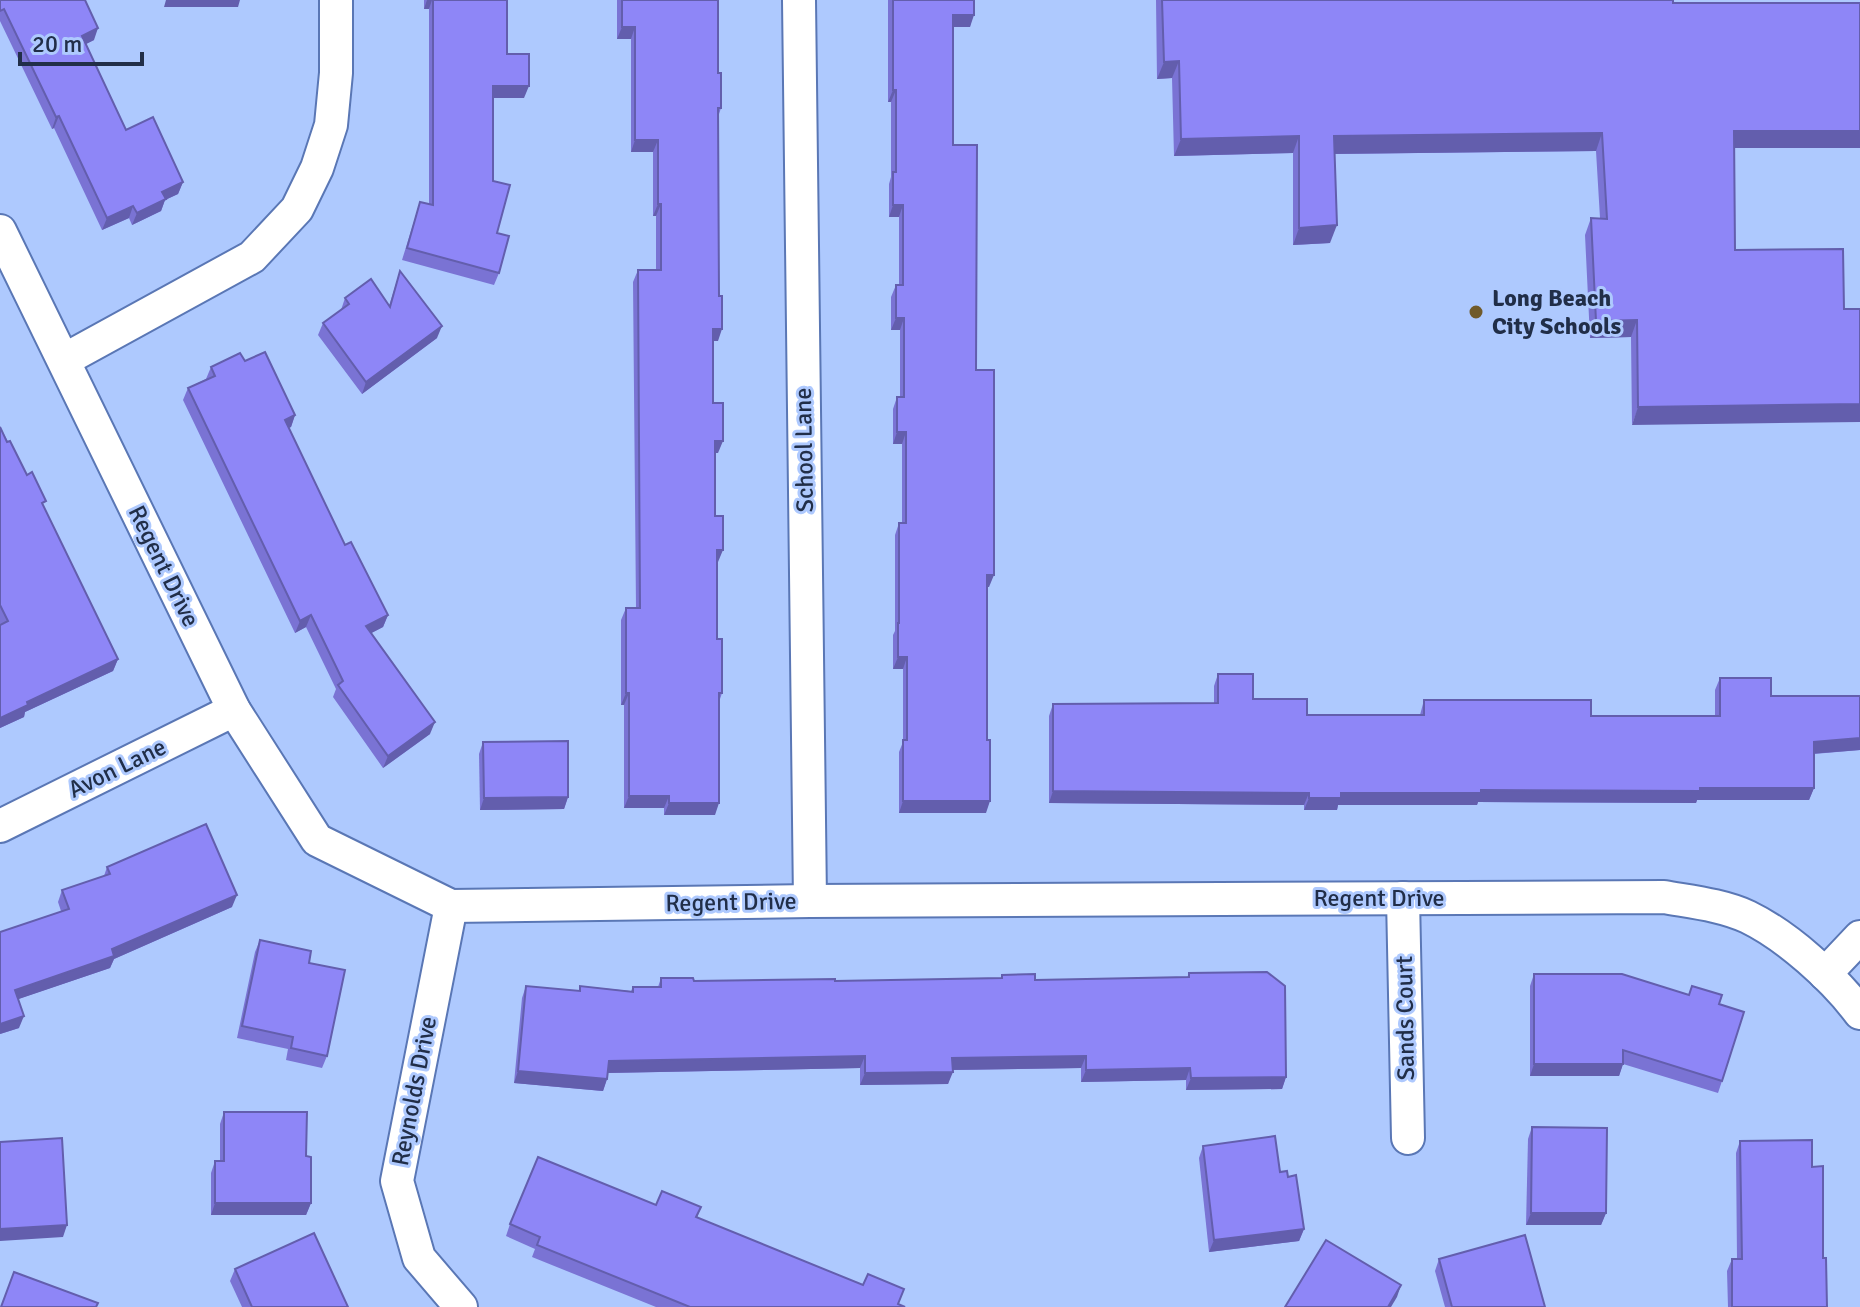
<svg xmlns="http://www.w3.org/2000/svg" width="1860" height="1307" viewBox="0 0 1860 1307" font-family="Signika,sans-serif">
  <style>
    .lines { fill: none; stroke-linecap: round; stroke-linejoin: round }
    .minor-casing { stroke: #5a77b5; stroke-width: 36 }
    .minor { stroke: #fff; stroke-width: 32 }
    .wall { fill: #7a73d4 }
    .shaded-wall { fill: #635ead }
    .building { fill: #8e86f7; stroke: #635ead; stroke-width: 2 }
    .poi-dot { fill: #705a2a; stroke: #aec9fe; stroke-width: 3 }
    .labels { text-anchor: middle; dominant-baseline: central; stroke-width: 6; stroke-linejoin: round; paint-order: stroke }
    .poi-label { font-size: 24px; font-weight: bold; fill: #212e48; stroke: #aec9fe; text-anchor: start }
    .street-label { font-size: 24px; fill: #212e48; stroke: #aec9fe }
  </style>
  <rect width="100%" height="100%" fill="#aec9fe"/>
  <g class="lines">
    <defs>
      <g id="minor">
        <path d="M799,0L810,901"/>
        <path d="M0,231L234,710L317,840L451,906L810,901L1664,897C1692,902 1722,905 1748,917C1787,936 1834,978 1860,1013"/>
        <path d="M64,360L252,257L297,209L317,168L331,125L336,73V0"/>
        <path d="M0,826L234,710"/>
        <path d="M1403,898L1408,1138"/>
        <path d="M451,906L397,1181L419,1258L461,1307"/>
        <path d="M1825,974L1860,937"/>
      </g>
    </defs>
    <use href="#minor" class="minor-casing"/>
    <use href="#minor" class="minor"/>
  </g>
  <g class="wall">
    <path d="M0,0L94,40L86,44L126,130L183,182L178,194L165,200L161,211L132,225L129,218L102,230L54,128L52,129L0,21Z"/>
    <path d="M424,0H507V54L524,98H493V181L499,273L494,285L402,260L420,202L429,204V9H424Z"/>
    <path d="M617,0H718V73L721,108L718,117V341H713V403L718,453H715V516L718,562H717V639L722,693L719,702L715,815H664V808H624V705H621V620L626,608H636L633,282L638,270H656V216H653V152H631V39H617Z"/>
    <path d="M888,0H974L970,27H953V145L976,370L989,587H987L986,813H899V752L903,742V669H893V635L895,631V535L899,523H902V444H893V409L897,397H900V330H891V297L896,285H899V217H889V184L891,177V102H888Z"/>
    <path d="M1156,0H1673V3L1734,148L1632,425L1631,337L1590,338L1585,235L1591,218H1600L1596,151L1334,154L1330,243L1293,245V153L1174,156L1172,78L1157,79Z"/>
    <path d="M400,271L437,338L362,394L318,335L323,323L341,310L345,298L389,306Z"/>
    <path d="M245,361L295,415L291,427L288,428L345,545L388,615L383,627L371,633L430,734L383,768L333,697L336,689L306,627L295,633L183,400L188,388L206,379L211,367Z"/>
    <path d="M0,427L44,507L118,659L113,671L25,712L24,717L0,728Z"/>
    <path d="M1218,674L1253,699L1307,715H1420L1424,700L1591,716H1715V690L1720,678L1771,696H1860V750L1814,754V788L1809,800H1697L1696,803L1478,802L1477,805H1338L1337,810H1304V805L1049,803V716L1053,704L1214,703V686Z"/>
    <path d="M483,742L568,797L564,809L480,810L479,754Z"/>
    <path d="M107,867L232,907L114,959L110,968L18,999L19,1028L0,1034L61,911L58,902L62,890L104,876Z"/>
    <path d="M260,940L309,963L327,1056L322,1068L286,1060L288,1049L237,1038L255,952Z"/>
    <path d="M1189,973L1286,1077L1282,1089L1186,1090V1080L1081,1082V1068L952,1070L948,1084L860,1085V1068L608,1073L607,1079L603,1091L514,1083L522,998L526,986L579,991L580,986L631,991L633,987H658L661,978L694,981H835L1001,978L1002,975L1035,980L1187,978Z"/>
    <path d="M1534,974L1719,1004L1722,1081L1718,1093L1623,1064L1619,1076H1530V986Z"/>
    <path d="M224,1112L306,1156L311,1203L306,1215H211V1173L215,1161H220V1124Z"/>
    <path d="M1532,1127L1606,1213L1601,1225H1526L1528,1139Z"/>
    <path d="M1740,1141L1812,1167L1823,1258L1827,1307H1728L1727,1271L1732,1259H1737L1736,1153Z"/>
    <path d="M1203,1146L1280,1172L1304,1229L1299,1241L1209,1252L1199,1158Z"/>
    <path d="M656,1205L701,1207L697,1218L905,1307H656L532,1257L535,1249L506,1236L510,1224Z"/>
    <path d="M1439,1259L1545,1307H1445L1435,1271Z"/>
    <path d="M235,1269L348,1307H242L230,1281Z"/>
  </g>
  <g class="shaded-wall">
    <path d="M166,0H240L238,7H164Z"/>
    <path d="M427,0H432L429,9H424Z"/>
    <path d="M953,15H974L970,27H949Z"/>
    <path d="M622,27H635L631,39H617Z"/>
    <path d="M98,28L94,40L78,48L82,36Z"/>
    <path d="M1179,61L1172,78L1157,79L1164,62Z"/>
    <path d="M493,86H529L524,98H489Z"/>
    <path d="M893,90H896L891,102H888Z"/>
    <path d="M59,116L54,128L52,129L56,117Z"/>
    <path d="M1734,131H1860V148H1727Z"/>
    <path d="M1602,133L1596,151L1327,154L1334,136Z"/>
    <path d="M1299,136L1293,153L1174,156L1181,139Z"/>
    <path d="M635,140H658L653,152H631Z"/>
    <path d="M183,182L178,194L165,200L161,211L132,225L137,213L162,192Z"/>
    <path d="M658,204H661L656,216H653Z"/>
    <path d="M893,205H903L899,217H889Z"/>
    <path d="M133,206L129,218L102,230L107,218Z"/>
    <path d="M1337,225L1330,243L1293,245L1299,228Z"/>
    <path d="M896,318H904L900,330H891Z"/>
    <path d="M1637,320L1631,337L1590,338L1596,321Z"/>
    <path d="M442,326L437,338L362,394L366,382Z"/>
    <path d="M713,329H722L718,341H709Z"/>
    <path d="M1860,404V422L1632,425L1638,407Z"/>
    <path d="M295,415L291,427L280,432L285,420Z"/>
    <path d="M897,432H906L902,444H893Z"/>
    <path d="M715,441H723L718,453H711Z"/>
    <path d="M717,550H723L718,562H712Z"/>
    <path d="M987,575H994L989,587H982Z"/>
    <path d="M311,615L306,627L295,633L300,621Z"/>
    <path d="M388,615L383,627L362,638L366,626Z"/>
    <path d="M898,657H907L903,669H893Z"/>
    <path d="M118,659L113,671L25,712L24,717L0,728V718L27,702Z"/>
    <path d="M626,693H629L624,705H621Z"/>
    <path d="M435,722L430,734L383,768L388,756Z"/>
    <path d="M1860,738V750L1809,754L1814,742Z"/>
    <path d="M1700,788H1814L1809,800H1697L1696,803L1478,802L1477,805H1338L1337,810H1304L1309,798L1341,793L1481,790Z"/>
    <path d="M1053,791L1309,793L1304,805L1049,803Z"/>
    <path d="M629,796H669L664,808H624Z"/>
    <path d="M568,797L564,809L480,810L484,798Z"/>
    <path d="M903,801H990L986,813H899Z"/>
    <path d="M669,803H719L715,815H664Z"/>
    <path d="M237,895L232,907L114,959L110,968L10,1002L15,990Z"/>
    <path d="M24,1016L19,1028L0,1034V1024Z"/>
    <path d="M865,1056L860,1068L604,1073L609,1061Z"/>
    <path d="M1086,1056L1081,1068L948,1070L952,1058Z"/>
    <path d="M1534,1064H1623L1619,1076H1530Z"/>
    <path d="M1190,1068L1186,1080L1081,1082L1086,1070Z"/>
    <path d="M518,1071L607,1079L603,1091L514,1083Z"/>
    <path d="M953,1072L948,1084L860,1085L865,1073Z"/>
    <path d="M1286,1077L1282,1089L1186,1090L1191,1078Z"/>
    <path d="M215,1203H311L306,1215H211Z"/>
    <path d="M1531,1213H1606L1601,1225H1526Z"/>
    <path d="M67,1225L63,1237L0,1241V1229Z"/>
    <path d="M1304,1229L1299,1241L1209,1252L1214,1240Z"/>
    <path d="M1401,1285L1397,1297L1391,1307H1388Z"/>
  </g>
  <g class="building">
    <path d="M0,0H85L98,28L82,36L126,130L153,117L183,182L162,192L166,199L137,213L133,206L107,218L59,116L56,117L4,9L0,11Z"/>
    <path d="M433,0H507V54H529V86H493V181L510,185L497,233L509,236L499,273L407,248L420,202L433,205Z"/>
    <path d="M622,0H718V73H721V108H718L719,296H722V329H713V403H723V441H715V516H723V550H717V639H722V693H719V803H669V796H629V693H626V608H640L638,270H661V204H658V140H635V27H622Z"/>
    <path d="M893,0H974V15H953V145H977L976,370H994V575H987V740H990V801H903V740H907V657H898V623H899V523H906V432H897V397H904V318H896V285H903V205H893V172H896V90H893Z"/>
    <path d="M1162,0H1673V3H1860V131H1734L1735,250L1843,249L1844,309H1860V404L1638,407L1637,320L1596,321L1591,218L1607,219L1602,133L1334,136L1337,225L1299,228V136L1181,139L1179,61L1164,62Z"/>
    <path d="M400,271L442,326L366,382L323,323L349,304L345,298L371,279L390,307Z"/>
    <path d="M265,352L295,415L285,420L345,545L351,542L388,615L366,626L435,722L388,756L338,685L343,681L311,615L300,621L188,388L215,376L211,367L240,353L245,361Z"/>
    <path d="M0,427L7,442L10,441L27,475L32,472L46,501L42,503L118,659L27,702L28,705L0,718V625L8,621L0,605Z"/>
    <path d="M1218,674H1253V699H1307V715H1424V700H1591V716H1720V678H1771V696H1860V738L1814,742V788H1700V791L1481,790V793H1341V798H1309V793L1053,791V704L1218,703Z"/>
    <path d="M568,741V797L484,798L483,742Z"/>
    <path d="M206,824L237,895L112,949L114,956L15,990L24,1016L0,1024V932L69,909L62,890L110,874L107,867Z"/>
    <path d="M260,940L311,951L309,963L345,970L327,1056L291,1048L293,1037L242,1026Z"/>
    <path d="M1267,972L1285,986L1286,1077L1191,1078L1190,1068L1086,1070V1056L952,1058L953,1072L865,1073V1056L609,1061L607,1079L518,1071L526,986L580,991V986L633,992V987H661V978H693L694,981L835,979V981L1002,978V975L1035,974V980L1189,977V973Z"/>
    <path d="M1534,974H1622L1689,995L1692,986L1722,995L1719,1004L1744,1012L1722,1081L1623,1050V1064H1534Z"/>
    <path d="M224,1112H307L306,1156L311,1157V1203H215V1161H224Z"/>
    <path d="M1532,1127L1607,1128L1606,1213H1531Z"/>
    <path d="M1275,1136L1280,1172L1287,1171L1288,1177L1296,1175L1304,1229L1214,1240L1203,1146Z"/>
    <path d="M62,1138L67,1225L0,1229V1142Z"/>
    <path d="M1812,1140V1167L1823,1166V1258H1826L1827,1307H1732V1259H1742L1740,1141Z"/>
    <path d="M538,1157L656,1205L662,1191L701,1207L696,1217L863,1285L868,1274L904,1289L898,1304L905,1307H690L537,1245L540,1237L510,1224Z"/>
    <path d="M314,1233L348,1307H252L235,1269Z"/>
    <path d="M1525,1235L1545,1307H1452L1439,1259Z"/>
    <path d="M1326,1240L1401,1285L1388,1307H1285Z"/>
    <path d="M14,1272L98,1303L96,1307H1Z"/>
  </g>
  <circle class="poi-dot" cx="1476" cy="312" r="8"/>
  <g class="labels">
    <g class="poi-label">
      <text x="1492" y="298">Long Beach<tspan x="1492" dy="28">City Schools</tspan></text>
    </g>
    <g class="street-label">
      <text transform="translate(804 450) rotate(-91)">School Lane</text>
      <text transform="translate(164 566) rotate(64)">Regent Drive</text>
      <text transform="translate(117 768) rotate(-26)">Avon Lane</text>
      <text x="1379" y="898">Regent Drive</text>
      <text transform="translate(731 902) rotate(-1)">Regent Drive</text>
      <text transform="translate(1405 1018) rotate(-91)">Sands Court</text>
      <text transform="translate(414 1091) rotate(-79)">Reynolds Drive</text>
    </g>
  </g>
  <path d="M20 52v12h122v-12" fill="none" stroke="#212e48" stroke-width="4"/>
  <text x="32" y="52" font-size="24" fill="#212e48" stroke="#aec9fe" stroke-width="6" paint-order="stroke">20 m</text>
</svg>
